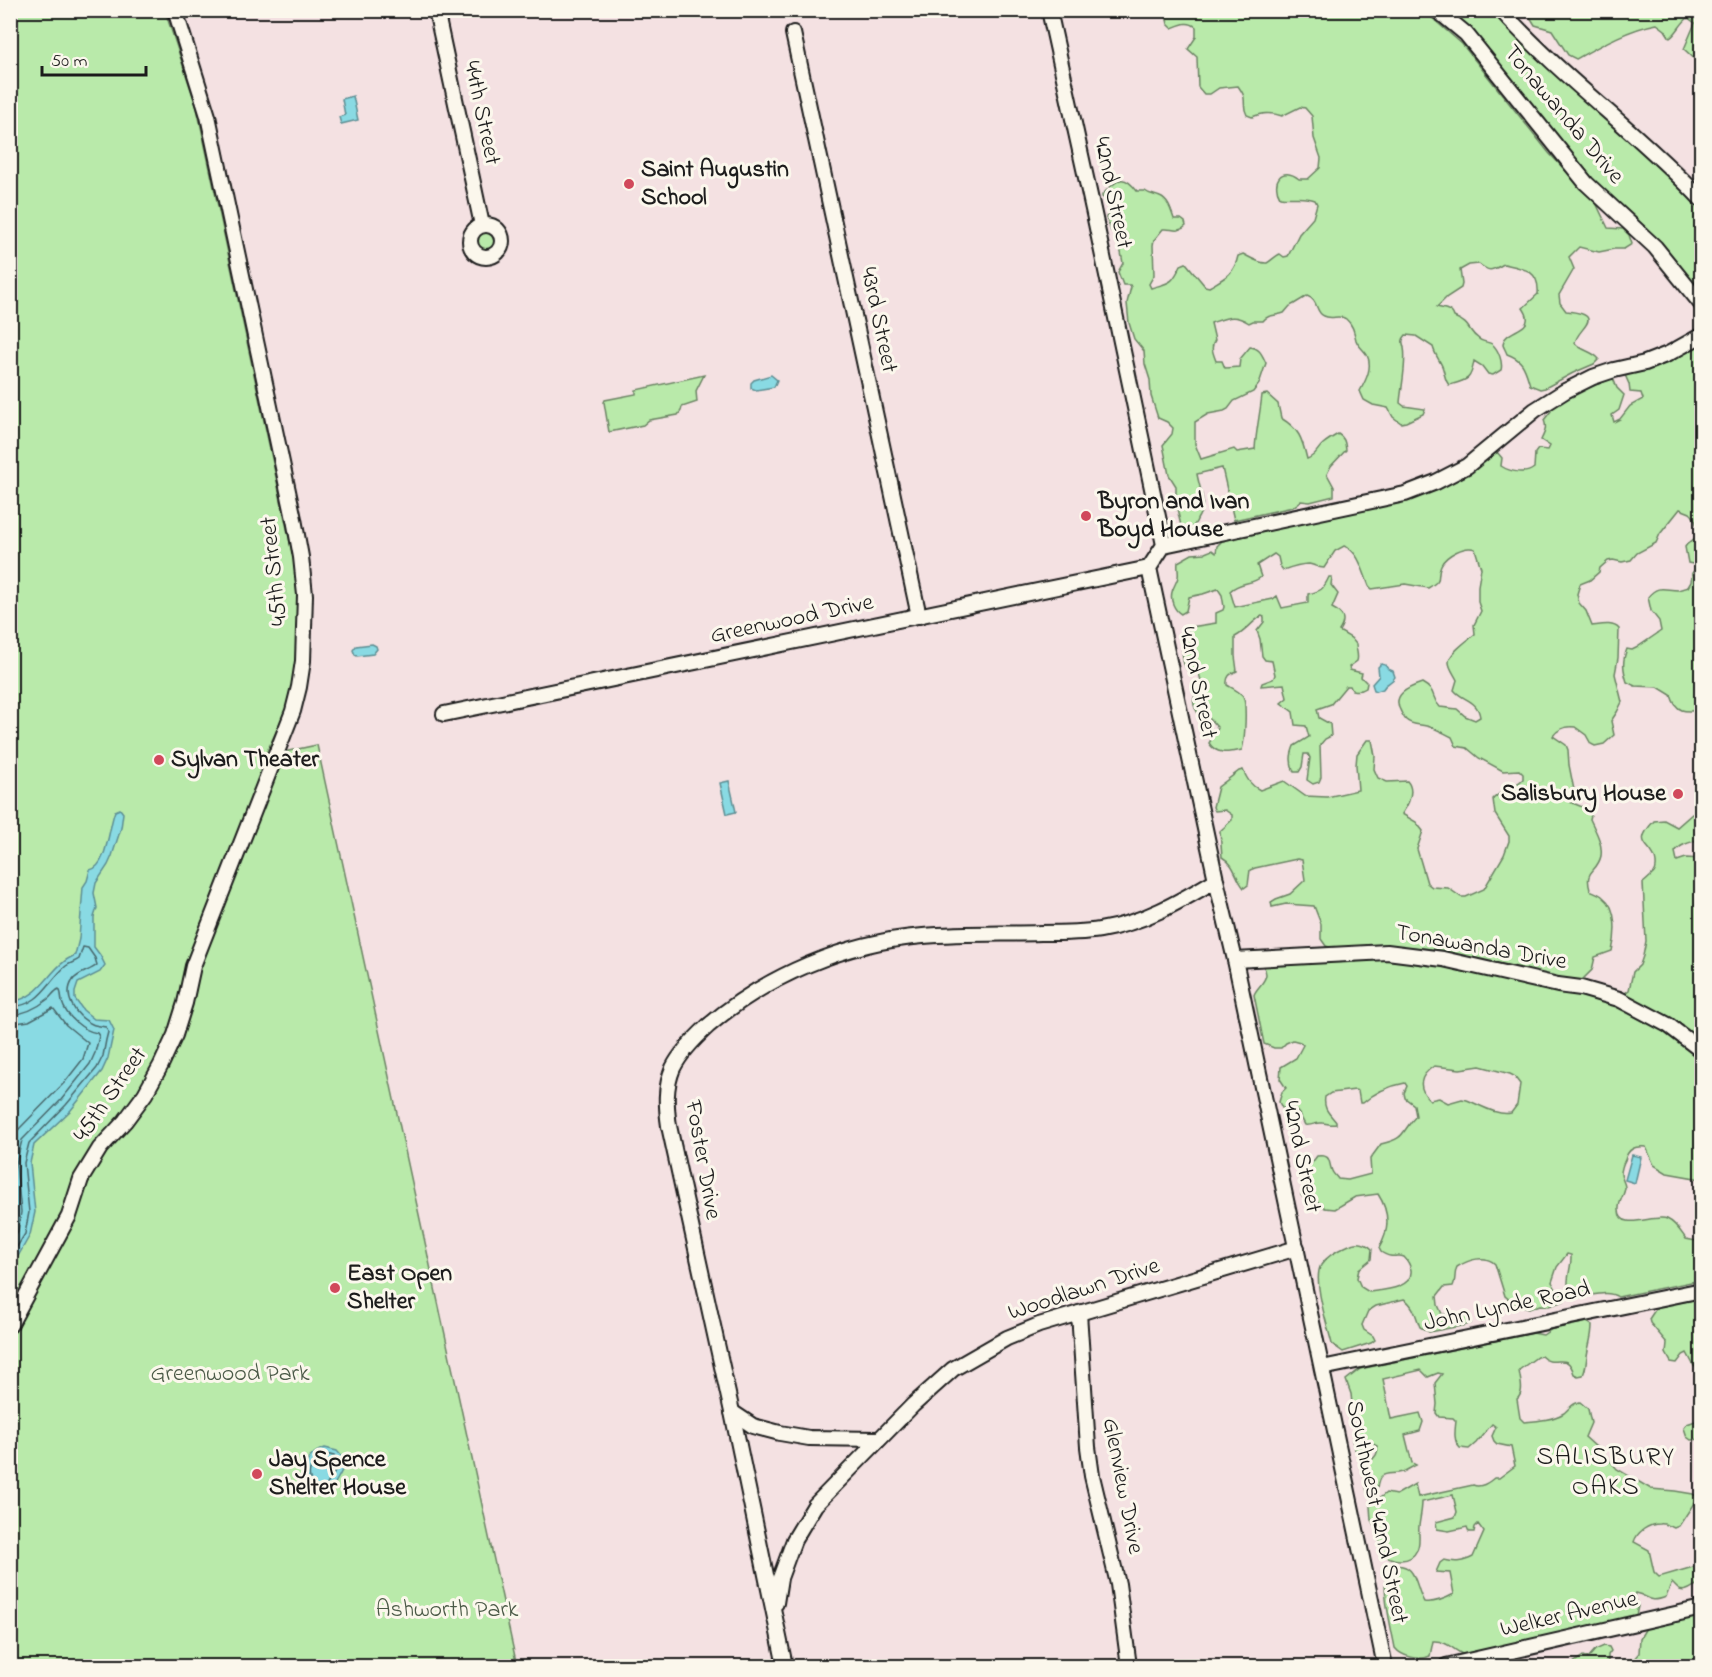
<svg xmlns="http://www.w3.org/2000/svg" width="1712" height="1677" viewBox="0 0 1712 1677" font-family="'Indie Flower',sans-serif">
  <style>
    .green { fill: #b9eaaa; stroke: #6a8363; stroke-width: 1.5; fill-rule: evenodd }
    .water { fill: #89dae3; stroke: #5d8e93; stroke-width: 1.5 }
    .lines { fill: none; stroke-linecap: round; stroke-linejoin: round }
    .shore { stroke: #48686c; stroke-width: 1.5 }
    .minor-casing { stroke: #1c1c1c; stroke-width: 18 }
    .minor { stroke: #fbf7ec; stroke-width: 14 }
    .poi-dot { fill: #d1495b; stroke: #fbf7ec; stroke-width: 2 }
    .labels { text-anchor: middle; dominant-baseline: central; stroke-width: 6; stroke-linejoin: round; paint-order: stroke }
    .street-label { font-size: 24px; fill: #1c1c1c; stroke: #fbf7ec }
    .poi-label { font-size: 24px; font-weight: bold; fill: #1c1c1c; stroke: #fbf7ec; text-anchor: start }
    .park-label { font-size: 24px; fill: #4b5a47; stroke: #fbf7ec }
    .neighbourhood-label { font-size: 26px; letter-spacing: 1.5px; fill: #1c1c1c; stroke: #fbf7ec }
  </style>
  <rect width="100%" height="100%" fill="#f4e1e2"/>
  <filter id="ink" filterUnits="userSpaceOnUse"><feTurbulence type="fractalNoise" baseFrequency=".0167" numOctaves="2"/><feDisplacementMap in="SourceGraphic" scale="12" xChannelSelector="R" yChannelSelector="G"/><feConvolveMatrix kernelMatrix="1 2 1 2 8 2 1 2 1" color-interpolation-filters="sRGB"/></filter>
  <g filter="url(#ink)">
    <g class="green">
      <path d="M11,11H165L197,108L295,566C299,611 300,660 287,705C282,722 272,739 265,756L317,745L517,1666H11Z"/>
      <path d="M1165,11H1424L1462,44L1549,153L1596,203L1608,228L1623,229L1629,235L1632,244L1624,249H1614L1599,252L1579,247L1569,257L1574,269L1559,295L1560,303L1566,311C1609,315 1576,329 1575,343C1581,351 1593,351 1599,359L1594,364L1573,373L1545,388L1540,389L1530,385C1525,369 1524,360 1507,354C1506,351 1504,348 1503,345C1503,330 1530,331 1527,317C1527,314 1525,311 1523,308L1538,294C1540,270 1523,268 1504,264C1492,270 1490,273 1479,264L1469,265L1460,270L1462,284L1461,288L1447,297L1437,307C1444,309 1452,309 1454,317C1472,324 1467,331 1479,339C1482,342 1489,342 1492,344C1499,350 1503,363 1501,370L1493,375L1488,374L1482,366L1474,361C1471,380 1468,380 1449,385C1444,379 1445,373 1442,366C1439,359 1435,355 1433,347L1416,336L1406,335C1401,341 1403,342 1404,348C1407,362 1401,389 1400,403L1404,406L1425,409L1423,414L1406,422L1401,423L1393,417L1388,408L1373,405L1364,400L1360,391C1366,380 1373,367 1367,355C1364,350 1358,346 1356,340C1354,332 1353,325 1346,319C1340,314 1331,320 1324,316C1315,313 1319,300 1307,296L1294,304L1290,306L1284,313C1276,316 1268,314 1263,321H1253L1249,323C1234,313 1226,318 1211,323L1215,340C1210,347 1213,353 1216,361H1222L1225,368L1239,367L1240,359L1250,347C1260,348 1262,355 1266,363L1259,384L1253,392L1234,401L1228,409L1224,411L1208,414L1195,422V444L1201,459L1234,449L1237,452L1255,449C1256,431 1260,414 1262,395L1267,394L1278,404L1281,418C1299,429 1302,438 1307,459C1316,456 1317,449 1323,444C1328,440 1333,437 1338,434C1345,438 1345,443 1346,450L1331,466L1327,474L1334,487V496L1310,502L1301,501L1293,507L1234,520L1222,468L1197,474C1200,491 1207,502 1199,516C1195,522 1197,524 1191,528L1181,526L1176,504V486L1169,475L1163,445L1172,434L1173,428L1167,422L1158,418L1151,396L1150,380L1145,364L1144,351L1134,339L1129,323L1127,303L1131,287L1130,285H1123L1118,272L1123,263L1118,236L1116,232L1111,231L1106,217L1114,212C1113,205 1108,201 1102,197V195C1117,181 1122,171 1137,191H1145C1150,195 1154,194 1160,197C1168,200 1171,210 1174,219H1181L1185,222L1186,226C1178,234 1172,228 1163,229L1154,240L1153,245L1154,275L1149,284L1151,288C1171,282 1172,284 1181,265L1186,263L1205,286L1209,287C1224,278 1234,275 1238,256L1243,254C1249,257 1260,264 1267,263C1271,261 1275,256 1280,254L1284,257L1288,256L1299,234L1313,218L1317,204L1315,200C1303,195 1292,199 1280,197C1271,182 1281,165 1299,179H1308L1320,168L1321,158L1314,138L1312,116L1305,108L1300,107L1282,116C1271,112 1263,113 1252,117L1247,115C1243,107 1245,106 1244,98C1244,94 1240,89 1238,86L1219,88L1210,94H1204L1198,87L1197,57L1188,49L1196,37V27C1188,20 1180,25 1172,28L1168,24Z"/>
      <path d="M1447,11H1493L1518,38L1691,196L1701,207V291L1660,242L1635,217L1582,170Z"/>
      <path d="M1529,11H1701V65L1684,49L1695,23L1688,18C1680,24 1678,32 1670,38L1665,30L1657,24C1629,29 1601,45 1576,59L1568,55L1552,30L1535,25L1530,17Z"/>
      <circle cx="485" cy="242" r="9"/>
      <path d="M1701,344V560L1693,564L1688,563L1685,547C1688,542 1693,541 1696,537C1700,531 1695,517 1690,513C1688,512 1682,510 1680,509L1660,534L1656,543L1637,553L1631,560L1622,562L1613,560L1608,561L1600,568L1599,572L1590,580L1580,584L1577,594L1579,603L1586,611L1592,626C1601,625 1613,622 1619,629L1618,658L1615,674L1622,702L1617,712L1611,721L1614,735L1604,744L1595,746L1591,744L1586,735L1575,727C1566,726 1558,729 1553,736L1566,745L1568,750L1569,765L1574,790L1570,802L1590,810L1591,815L1590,819C1595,830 1603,843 1601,856C1597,873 1584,869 1590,890C1594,892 1600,894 1603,897C1618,908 1616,935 1612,951L1595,957L1592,970L1580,982L1431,949L1388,945L1333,948L1326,946L1321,939V924L1314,906L1286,904L1272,907L1271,902L1276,899L1290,894L1305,880L1302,860L1297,859L1255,868L1250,870L1248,885L1244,888C1234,876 1236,865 1222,857L1220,831L1232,820V815L1225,810L1215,811L1213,807L1218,787L1239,771L1243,770C1247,779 1251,786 1260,790L1284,781L1305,796L1327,797L1358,790L1356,765L1357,754L1367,740H1372L1375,756L1374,769L1378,778L1387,782L1407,781C1416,791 1408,805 1402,814L1416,822L1423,831L1417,849L1427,883L1432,887L1448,888L1461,897H1466L1484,889L1504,855L1509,841V836L1495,814L1493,799C1502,790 1514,788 1523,779V774L1519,770L1503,771L1479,758L1467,748L1456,746L1452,737C1445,734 1438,729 1430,727C1423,724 1412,726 1406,720C1405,719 1402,714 1401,712C1391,695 1407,688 1422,683C1438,692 1430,697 1440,707L1457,709L1465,716L1475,720L1480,717C1478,700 1463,701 1454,690L1457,680C1455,675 1449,668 1449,662C1449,653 1468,640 1475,634L1474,625L1481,611L1478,602V586L1481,568L1475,549C1465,545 1446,555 1441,565C1435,578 1445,578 1428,588L1405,584L1372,589L1369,586C1363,572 1359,551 1344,546L1335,551L1324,568C1318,568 1315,565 1309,564C1300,564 1291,567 1283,570L1280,566L1278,557L1274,554L1257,565L1261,577C1252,585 1240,581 1230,591L1235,607L1273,599L1277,596L1282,608L1308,603V594C1321,591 1323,590 1329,577H1332L1331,585L1338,594L1332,608C1344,614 1346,620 1339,631L1351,638L1356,644C1356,651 1359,655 1357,661L1349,667L1350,670L1362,673L1361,677L1367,683L1366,688C1362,691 1357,691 1352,690L1350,686H1346L1331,704L1317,709L1319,718L1330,724L1331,736L1325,739L1320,745L1321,777L1319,782L1313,784L1307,780L1310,758L1308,754H1304L1302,767L1299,772H1294C1290,762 1290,756 1294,746L1309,737L1306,726L1295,725L1293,712L1281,703L1287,698L1284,684L1261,686L1262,683L1273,679L1275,675L1272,661L1265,660L1262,656L1260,639L1257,631L1264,622V617L1262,616C1252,621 1247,631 1235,637V656L1237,671C1230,674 1226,676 1227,685C1232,688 1239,691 1243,696C1247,704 1245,740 1242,750C1230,752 1217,756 1209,743L1218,728L1208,717H1201C1189,703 1193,697 1202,684L1198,670L1193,674C1180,669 1183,652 1182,640L1191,627L1216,623V613L1223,610L1224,607L1222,595L1218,589L1203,594L1189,597L1186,611L1181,614C1174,610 1170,600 1172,592C1173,587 1177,582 1178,577C1179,572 1177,568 1178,562L1192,554L1205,553L1212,550L1216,553L1217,546L1222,541L1406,501C1440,490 1470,475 1497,452L1502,458L1501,466C1510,472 1526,475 1534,468L1535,453L1538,449L1548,450L1550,446L1541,440C1545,432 1547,428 1544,420L1551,411L1549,409L1576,393L1613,378L1617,388L1624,395L1619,410L1612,415L1614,422L1620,419L1630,406L1643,399L1641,393L1630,392L1629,384L1625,375L1664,363Z"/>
      <path d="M704,375L696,391L697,402L682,407L681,411L678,415L649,420L643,425L609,432L604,402L605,400L636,394V390Z"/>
      <path d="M1700,564L1702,565L1701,710C1685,712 1676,713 1671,695L1658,687L1635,686L1627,682C1623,669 1622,661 1627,649L1632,650L1636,648L1661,631L1659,621L1651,611L1648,597C1658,584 1665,590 1678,590C1680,589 1686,588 1688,587L1691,582L1692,573Z"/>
      <path d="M1701,813V839C1692,842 1680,844 1675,852L1677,861L1686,858L1701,859V1044L1646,1005L1622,995L1629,990L1633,972L1640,965L1643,956L1646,941L1643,883C1647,880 1651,876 1654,873C1657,869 1656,867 1656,863C1654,843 1630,847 1654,821L1664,820L1677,827L1692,814Z"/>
      <path d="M1387,958L1428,962L1605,1001L1638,1014L1651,1022L1701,1058V1179L1667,1173L1654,1165L1646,1147C1634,1146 1628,1149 1625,1160C1623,1163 1621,1170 1621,1174C1621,1178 1625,1183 1625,1187C1625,1195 1618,1201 1619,1210C1619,1233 1656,1213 1667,1219C1676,1223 1681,1232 1686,1239L1696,1241L1701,1238V1280L1618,1297C1605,1288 1587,1299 1572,1297C1563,1283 1572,1270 1571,1255L1567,1254L1557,1267L1552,1282L1557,1291L1565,1296L1564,1301L1549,1306L1540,1305L1529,1309L1516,1305L1505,1296L1495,1264C1485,1254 1468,1260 1457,1267C1454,1273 1456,1280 1453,1286L1444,1287L1437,1296L1438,1305L1442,1314C1452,1317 1461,1310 1470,1318L1471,1323L1466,1325L1429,1332L1420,1327C1416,1317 1414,1305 1404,1299L1376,1306L1368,1311L1362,1325L1364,1330L1373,1336L1375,1340L1371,1343L1343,1352L1332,1344C1328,1327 1312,1280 1321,1265C1326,1257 1338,1250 1347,1246C1356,1241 1365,1242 1372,1249L1371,1259L1359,1269L1357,1278L1361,1287L1369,1292C1383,1290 1413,1289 1411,1270C1410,1265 1407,1260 1404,1257C1399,1255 1394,1257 1390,1256C1388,1256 1382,1253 1381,1252L1379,1248C1390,1230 1389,1211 1378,1194L1355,1197L1335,1209L1325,1208L1314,1198H1304L1301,1195L1307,1180L1308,1168L1317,1156C1332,1154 1328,1162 1332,1171C1333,1174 1336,1176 1338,1179L1348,1180L1371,1174L1370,1159L1381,1144C1407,1138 1400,1133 1416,1116L1414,1105L1405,1098L1404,1093L1407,1086L1405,1083C1389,1086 1375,1092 1363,1103H1360L1358,1091L1355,1090L1331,1093L1325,1097C1323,1109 1329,1113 1336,1122V1124C1330,1125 1327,1123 1322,1123C1317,1122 1312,1126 1305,1125C1298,1111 1298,1109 1282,1108L1279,1102L1282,1092L1286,1088L1280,1079L1281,1067L1296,1058L1303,1045L1300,1042L1293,1040L1286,1043L1281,1048H1274L1264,1044L1254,995C1256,988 1266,982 1266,974C1266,971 1264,968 1263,965ZM1434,1066L1460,1069L1480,1066L1510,1074L1514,1076L1520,1084L1517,1105L1511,1113C1497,1116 1480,1105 1467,1100L1462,1099L1448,1103L1439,1098L1430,1100C1417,1088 1419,1076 1434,1066Z"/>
      <path d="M1698,1299L1702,1304V1368L1698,1369L1694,1366L1687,1353L1683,1355L1677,1363L1671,1362L1666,1353L1667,1343L1650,1323L1649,1319L1657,1307Z"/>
      <path d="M1587,1322L1592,1325C1592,1335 1590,1341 1588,1350C1586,1359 1587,1366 1583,1375L1578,1376L1574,1374C1567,1349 1554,1370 1541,1356L1537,1357L1519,1370C1520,1380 1525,1392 1517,1399L1520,1418L1524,1422C1536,1421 1553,1420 1564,1413C1570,1408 1572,1403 1580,1402L1588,1409L1591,1423L1585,1437L1606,1456L1617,1469L1651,1489L1675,1491L1693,1494L1698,1497L1679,1526L1674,1528C1670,1526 1664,1523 1660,1524C1648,1524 1637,1532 1634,1542L1649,1550L1654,1572L1659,1577L1700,1565L1701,1570L1698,1584C1692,1587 1685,1594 1678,1589C1676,1587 1674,1585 1672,1583L1666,1597C1648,1604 1650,1596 1635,1593L1634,1597L1638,1606L1636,1616L1464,1655C1454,1650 1445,1640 1433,1641L1430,1656C1420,1661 1402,1657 1395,1648C1392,1631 1381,1589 1387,1574C1388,1571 1390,1569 1392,1566C1418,1562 1414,1585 1424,1602C1434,1603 1445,1599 1454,1594L1450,1573L1436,1572L1440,1563L1444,1560C1456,1563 1463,1562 1473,1557L1484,1532L1478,1524L1475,1527L1474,1532H1469L1467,1527L1449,1531L1437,1529L1436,1522L1455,1517L1457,1512L1453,1495L1422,1502C1422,1510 1420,1518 1419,1526C1418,1534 1421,1542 1417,1550C1410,1565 1391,1561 1380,1552L1379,1532L1371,1520L1370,1506L1386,1493L1396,1495L1415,1484L1418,1497L1473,1485C1481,1488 1488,1483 1494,1478H1499L1515,1466L1511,1447L1497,1444L1494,1441L1492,1436L1496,1427L1492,1424L1476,1443L1469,1449L1460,1448C1453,1441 1455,1430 1456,1421L1453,1418L1439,1417L1436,1413L1437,1404L1435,1383L1442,1374L1438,1373L1428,1377L1421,1370L1383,1379L1391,1419L1420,1413L1423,1422L1420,1431L1405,1435L1412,1463L1416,1465C1412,1467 1407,1470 1403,1472C1388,1476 1379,1469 1377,1489L1372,1493L1367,1492L1363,1469C1369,1460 1380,1457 1377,1446L1373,1444C1367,1449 1364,1452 1357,1452L1354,1448L1352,1439L1358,1431L1359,1426L1353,1413L1351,1394L1346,1380L1360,1369L1533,1333L1543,1335L1552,1329Z"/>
      <path d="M1701,1419V1439L1691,1440L1687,1437L1684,1428L1687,1424Z"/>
      <path d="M1701,1616V1666H1671L1670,1663L1662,1664V1666H1620L1632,1661L1639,1653L1640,1638L1646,1628Z"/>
      <path d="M1604,1646L1609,1647L1611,1651L1608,1655V1665L1612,1666H1569L1583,1656L1588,1658L1595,1650Z"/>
      <path d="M1514,1658L1516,1666H1479Z"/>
    </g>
    <g class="water">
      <path d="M353,96L358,120L341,124L339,117L345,115L342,99Z"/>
      <path d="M771,375L777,380L774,387L756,390L751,388V383L754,380Z"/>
      <path d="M372,644L376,646L377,649L373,654L357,656L355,655L353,650L356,646Z"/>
      <path d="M1381,664L1385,665L1388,669L1393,671L1395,677C1392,683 1385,683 1383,689L1377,691L1374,690L1372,684L1379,676L1378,667Z"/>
      <path d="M729,781L736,812L727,814L720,783Z"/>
      <path d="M120,809L123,813L121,828L112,856L108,865L96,883L94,893L97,908L94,917V947L100,955L105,965L100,972L78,983L75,992V999L83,1010L94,1019L109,1020L114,1030L108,1058L102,1071L71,1110L34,1145L30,1163L35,1212L30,1235L13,1265L11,1267V1002C44,997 48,967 75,955L79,939L83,887L87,881L90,870C107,868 109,825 115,811Z"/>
      <path d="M1632,1155L1641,1157L1635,1183L1625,1180Z"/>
      <path d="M325,1448L337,1451C352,1465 337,1476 331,1491C309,1508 286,1461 325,1448Z"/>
    </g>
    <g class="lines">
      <g class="shore">
        <path d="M10,1007C41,1006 47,982 66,966C70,963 75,962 79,959L83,947L88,948L95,958L97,965C90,971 78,973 73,980C62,996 76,1017 92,1024C96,1026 101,1026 106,1027L108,1032L106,1040L103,1056L97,1068L66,1105L29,1143L24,1163L29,1212L25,1234L10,1258"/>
        <path d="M10,1015C24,1014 37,1008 48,999C52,996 54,991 59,989C62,993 61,997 62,1002C66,1016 83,1031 97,1033L99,1036L95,1053L90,1064L61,1100L22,1140L16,1164L21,1212L18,1231L10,1243"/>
        <path d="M10,1024L29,1021L53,1008L66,1025L88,1043L83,1059L65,1082L18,1130L14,1136L10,1148"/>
        <path d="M326,1454L334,1456C343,1468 330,1476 326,1487L320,1489C302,1479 309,1460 326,1454Z"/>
      </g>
      <defs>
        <g id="minor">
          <path d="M436,10L482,225"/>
          <path d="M1049,10L1094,214L1164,545L1149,568L1216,880L1235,960L1385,1666"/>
          <path d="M1437,10L1466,34L1586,183L1655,247L1702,305"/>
          <path d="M1501,10C1563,79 1639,133 1702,200"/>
          <path d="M793,33L919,616"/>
          <circle cx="486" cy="241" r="16"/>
          <path d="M1164,545L1405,494L1436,482L1467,466L1535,410L1565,391L1593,377L1614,370L1645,363L1668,354L1702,335"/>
          <path d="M444,714L1149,568"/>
          <path d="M1235,960L1387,952L1443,959L1558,985L1581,988L1619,999L1668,1025L1702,1051"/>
          <path d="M1079,1313L1088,1447L1092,1476L1118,1584L1129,1666"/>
          <path d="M10,1325L69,1216L81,1179L100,1148L125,1121L145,1094L161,1065L175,1035L185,1003L193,966L293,711L299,687L303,661L305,595L301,557L294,519L208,116L175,10"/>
          <path d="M1322,1368L1702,1290"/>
          <path d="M732,1412L753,1426L780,1433L809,1438L879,1439"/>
          <path d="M776,1603L780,1578L794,1540L815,1505L913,1405L953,1369L1007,1338L1039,1325L1297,1248"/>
          <path d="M785,1666L732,1412L669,1126C666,1105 665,1087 673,1068C681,1052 695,1038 708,1026C766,976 846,942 923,936C962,933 1002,934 1041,933C1060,933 1081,933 1100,930C1143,923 1179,902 1216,880"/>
          <path d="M1446,1666L1702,1608"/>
        </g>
      </defs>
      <use href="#minor" class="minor-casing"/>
      <use href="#minor" class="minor"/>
    </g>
  </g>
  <g class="poi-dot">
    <circle cx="629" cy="184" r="6"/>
    <circle cx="1086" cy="516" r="6"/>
    <circle cx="159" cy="760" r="6"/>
    <circle cx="1678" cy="794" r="6"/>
    <circle cx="335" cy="1288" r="6"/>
    <circle cx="257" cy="1474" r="6"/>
  </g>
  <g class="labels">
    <g class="street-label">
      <text transform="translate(481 113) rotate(78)">44th Street</text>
      <text transform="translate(1563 115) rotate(50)">Tonawanda Drive</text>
      <text transform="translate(1112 193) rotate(78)">42nd Street</text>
      <text transform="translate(878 320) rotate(78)">43rd Street</text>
      <text transform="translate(275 571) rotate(-96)">45th Street</text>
      <text transform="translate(792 620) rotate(-12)">Greenwood Drive</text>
      <text transform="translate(1197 683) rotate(78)">42nd Street</text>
      <text transform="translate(1481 948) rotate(10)">Tonawanda Drive</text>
      <text transform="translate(111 1095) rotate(-55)">45th Street</text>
      <text transform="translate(1301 1157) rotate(78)">42nd Street</text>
      <text transform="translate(702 1160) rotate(80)">Foster Drive</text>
      <text transform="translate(1084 1290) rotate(-18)">Woodlawn Drive</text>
      <text transform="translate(1507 1307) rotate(-12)">John Lynde Road</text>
      <text transform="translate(1122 1486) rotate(79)">Glenview Drive</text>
      <text transform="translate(1376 1512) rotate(78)">Southwest 42nd Street</text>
      <text transform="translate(1569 1615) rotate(-13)">Welker Avenue</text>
    </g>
    <g class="poi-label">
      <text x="641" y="170">Saint Augustin<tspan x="641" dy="28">School</tspan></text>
      <text x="1098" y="502">Byron and Ivan<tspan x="1098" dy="28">Boyd House</tspan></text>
      <text x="171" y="760">Sylvan Theater</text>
      <text x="1666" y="794" text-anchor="end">Salisbury House</text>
      <text x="347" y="1274">East Open<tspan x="347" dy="28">Shelter</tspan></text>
      <text x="269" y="1460">Jay Spence<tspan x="269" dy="28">Shelter House</tspan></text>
    </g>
    <g class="park-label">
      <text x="230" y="1374">Greenwood Park</text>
      <text x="447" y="1610">Ashworth Park</text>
    </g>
    <g class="neighbourhood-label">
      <text x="1606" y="1458">SALISBURY<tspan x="1606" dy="30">OAKS</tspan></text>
    </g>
  </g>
  <rect width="1712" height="1677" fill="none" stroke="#fbf7ec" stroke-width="36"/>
  <rect x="18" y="18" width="1676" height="1641" fill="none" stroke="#1c1c1c" stroke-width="2" filter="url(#ink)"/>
  <path d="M42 66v9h104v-9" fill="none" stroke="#1c1c1c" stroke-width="3"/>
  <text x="51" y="66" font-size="18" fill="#1c1c1c" stroke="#fbf7ec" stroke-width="4.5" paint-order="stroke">50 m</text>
</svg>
